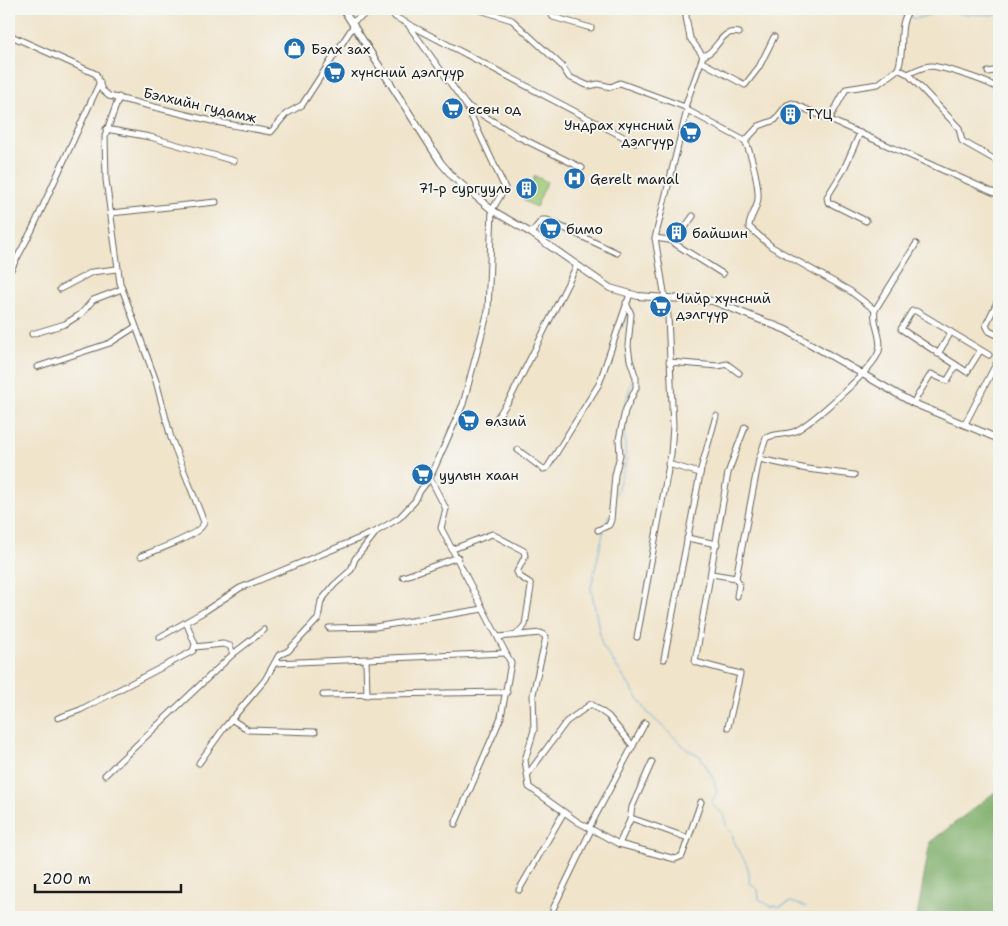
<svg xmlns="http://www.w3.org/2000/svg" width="1008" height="926" viewBox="0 0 1008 926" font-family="'Shantell Sans',sans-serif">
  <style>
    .green { fill: #9cc977; stroke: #5c724a }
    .forest { fill: #7dad68; stroke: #4c6442 }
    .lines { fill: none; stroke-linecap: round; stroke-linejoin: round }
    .stream { stroke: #64aada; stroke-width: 1 }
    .minor-casing { stroke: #666259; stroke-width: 7 }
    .major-casing { stroke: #666259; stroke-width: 8 }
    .minor { stroke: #fff; stroke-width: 5 }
    .major { stroke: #fff; stroke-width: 6 }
    .labels { text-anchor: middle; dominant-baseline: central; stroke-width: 4; stroke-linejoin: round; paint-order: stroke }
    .poi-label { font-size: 14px; fill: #1c1c1c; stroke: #f6f6f2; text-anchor: start }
    .street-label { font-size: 14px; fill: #1c1c1c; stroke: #f6f6f2 }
  </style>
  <rect width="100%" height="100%" fill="#f6f6f2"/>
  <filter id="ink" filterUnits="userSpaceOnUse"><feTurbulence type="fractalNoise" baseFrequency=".02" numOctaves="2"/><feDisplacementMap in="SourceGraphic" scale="10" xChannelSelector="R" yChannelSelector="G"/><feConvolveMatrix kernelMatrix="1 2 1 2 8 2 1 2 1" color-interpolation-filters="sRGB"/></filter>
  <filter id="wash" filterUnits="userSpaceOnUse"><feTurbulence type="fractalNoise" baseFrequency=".0096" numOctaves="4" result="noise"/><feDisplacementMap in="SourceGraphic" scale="20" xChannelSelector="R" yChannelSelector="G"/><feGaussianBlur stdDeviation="1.12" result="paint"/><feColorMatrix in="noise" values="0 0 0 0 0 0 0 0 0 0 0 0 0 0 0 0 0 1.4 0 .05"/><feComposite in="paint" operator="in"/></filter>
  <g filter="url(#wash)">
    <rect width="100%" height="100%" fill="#f0e4cb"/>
    <path class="green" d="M535,176L547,182L536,207L524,201Z"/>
    <path class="forest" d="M999,789V917H917L930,842Z"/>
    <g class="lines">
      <g class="stream">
        <path d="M829,9L837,12L858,9"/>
        <path d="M890,9L904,14"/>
        <path d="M908,16L915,19L944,10L962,14L999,15"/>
        <path d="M625,404L633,377"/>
        <path d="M616,494L626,462L624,427"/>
        <path d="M606,525L609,515"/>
        <path d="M604,529L591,588L602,645L648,713L688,750L700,756L713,778L717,792L711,803L723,814L727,827L732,832C734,852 752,861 749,882L758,890L759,899L772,907L774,905L779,907L791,902L806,907"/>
      </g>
    </g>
  </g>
  <g filter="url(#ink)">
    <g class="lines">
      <defs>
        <g id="minor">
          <path d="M390,9L395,17L635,143"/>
          <path d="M477,9L512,20L562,66L569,77L589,86L598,84L611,87L620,83L685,107L687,110L745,141C751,152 759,185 758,198C758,209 749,217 749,227L772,247L850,291L875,310"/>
          <path d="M548,9L553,17L591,28"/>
          <path d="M995,9L999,10"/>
          <path d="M352,22L374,9"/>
          <path d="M409,26L466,105L519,137L582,168"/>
          <path d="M9,35L96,74L102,90L109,96L216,122L271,132L286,114L302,105L354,25"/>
          <path d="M703,56C718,52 720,28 739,33"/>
          <path d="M702,62L745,85L759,67L774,37"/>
          <path d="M898,69C906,49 896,26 910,9"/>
          <path d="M988,72L999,70"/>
          <path d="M908,74C914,71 924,66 931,66C943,67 993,82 999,90"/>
          <path d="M119,97L105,136L106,180L120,283L156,381L171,438L204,522C202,535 154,551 141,556"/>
          <path d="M685,107L703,56L690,38L686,17L687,9"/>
          <path d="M829,120L846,89L878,84L898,69L908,74L959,128L962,141L999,162"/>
          <path d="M106,129L150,137L234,161"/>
          <path d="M860,133L843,171L827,197L828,202L866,221"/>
          <path d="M745,141L759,126L775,120L787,105L792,103L999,195"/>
          <path d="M111,213L216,202"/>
          <path d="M531,233L542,220H547L617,253"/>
          <path d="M655,238L669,240L723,274"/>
          <path d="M674,243L693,216"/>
          <path d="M9,273L32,230L100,82"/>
          <path d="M60,289L92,272L117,269"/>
          <path d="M999,298L986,325L989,331L999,336"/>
          <path d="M32,334L65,324L81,314L93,300L122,289"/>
          <path d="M980,351L967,372L901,329L912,311H916L989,355"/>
          <path d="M938,354L951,332"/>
          <path d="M669,362L718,366L727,364L739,373"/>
          <path d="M37,367L110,343L135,327"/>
          <path d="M913,403L931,374L947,381L956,366"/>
          <path d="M495,421L511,397L577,265"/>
          <path d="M965,424L999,358"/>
          <path d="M518,450L543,469L547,468L599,384L630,294"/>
          <path d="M759,459L807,469L854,475"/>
          <path d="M668,464L700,473"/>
          <path d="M430,478L446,509L441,528L511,663L501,717L455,824"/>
          <path d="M598,530L609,525L611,520L615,475L620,455L619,439L625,411L636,388V378L630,360L628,346L631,314L626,303"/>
          <path d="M687,538L717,544"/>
          <path d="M453,549L492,534L524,551L525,556L517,572L519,576L530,583L531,587L525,625L516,635"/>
          <path d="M712,574L736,578L739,584L737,596"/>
          <path d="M403,577L458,557"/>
          <path d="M736,578L759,459L766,438C775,433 787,435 796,431C813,421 874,369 879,351C883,337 872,324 875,310L916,244"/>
          <path d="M329,628L375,627L483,609"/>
          <path d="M160,637L205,611L240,588L377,531L399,518L415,501L420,491L430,478L463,404L488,311L492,210L505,188L466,105"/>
          <path d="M498,637L541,633L546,637L533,694L534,730L525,760L529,787L578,822L619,844L675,859L682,856L701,802"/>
          <path d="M637,637L671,454L673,426L668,316L655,238L687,110"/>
          <path d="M233,654L264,630"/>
          <path d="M664,659L701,469L716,416"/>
          <path d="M366,660L367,695"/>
          <path d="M275,663L505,653"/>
          <path d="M323,695L507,692"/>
          <path d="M58,718L80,710L193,651L195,644L186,622"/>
          <path d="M231,719L248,730L315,732"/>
          <path d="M728,727L740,674L695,662L728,473L745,427"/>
          <path d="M199,763L224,728L265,680L279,655L288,651L318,619L321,601L334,585L351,570L355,559L377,531"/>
          <path d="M528,774L566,722L591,704L608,716L633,746"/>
          <path d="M105,775L233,654L230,646L223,644L195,647"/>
          <path d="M631,818L688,838"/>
          <path d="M589,828L645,723"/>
          <path d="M619,844L630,820L632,807L652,762"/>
          <path d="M519,890L564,812"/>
          <path d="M553,909L591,830"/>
        </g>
        <path id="major" d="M343,9L441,163L454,178L492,210L531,233L610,288L638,296L713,301L786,330L913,403L999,439"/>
      </defs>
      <use href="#minor" class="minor-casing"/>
      <use href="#major" class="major-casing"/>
      <use href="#minor" class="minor"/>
      <use href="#major" class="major"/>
    </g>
  </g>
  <defs>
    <symbol id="shop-disc" viewBox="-11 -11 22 22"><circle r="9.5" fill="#1f6fb2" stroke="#f6f6f2"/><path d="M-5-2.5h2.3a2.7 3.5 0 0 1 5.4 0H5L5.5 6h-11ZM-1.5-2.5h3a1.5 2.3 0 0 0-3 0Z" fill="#fff"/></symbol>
    <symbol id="supermarket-disc" viewBox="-11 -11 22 22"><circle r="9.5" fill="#1f6fb2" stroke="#f6f6f2"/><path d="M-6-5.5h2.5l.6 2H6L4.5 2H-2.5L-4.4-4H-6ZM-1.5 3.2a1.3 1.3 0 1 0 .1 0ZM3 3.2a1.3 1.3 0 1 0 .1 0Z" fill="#fff"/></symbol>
    <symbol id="building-disc" viewBox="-11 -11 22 22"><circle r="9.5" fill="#1f6fb2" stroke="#f6f6f2"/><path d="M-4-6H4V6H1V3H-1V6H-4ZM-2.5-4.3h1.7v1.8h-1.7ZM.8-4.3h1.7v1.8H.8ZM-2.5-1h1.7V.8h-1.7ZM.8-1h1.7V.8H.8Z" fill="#fff"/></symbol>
    <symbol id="hospital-disc" viewBox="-11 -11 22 22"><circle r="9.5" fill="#1f6fb2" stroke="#f6f6f2"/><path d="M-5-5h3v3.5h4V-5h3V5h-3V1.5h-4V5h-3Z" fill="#fff"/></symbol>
  </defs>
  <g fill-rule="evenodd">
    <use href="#shop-disc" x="282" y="36" width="25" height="25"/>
    <use href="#supermarket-disc" x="322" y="60" width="25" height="25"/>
    <use href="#supermarket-disc" x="440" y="96" width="25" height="25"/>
    <use href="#building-disc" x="778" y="102" width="25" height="25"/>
    <use href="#supermarket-disc" x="678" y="120" width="25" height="25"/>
    <use href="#hospital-disc" x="562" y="166" width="25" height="25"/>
    <use href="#building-disc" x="514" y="176" width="25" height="25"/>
    <use href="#supermarket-disc" x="538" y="216" width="25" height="25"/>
    <use href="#building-disc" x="664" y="220" width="25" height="25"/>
    <use href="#supermarket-disc" x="648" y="294" width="25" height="25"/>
    <use href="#supermarket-disc" x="456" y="408" width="25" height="25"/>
    <use href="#supermarket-disc" x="410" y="462" width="25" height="25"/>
  </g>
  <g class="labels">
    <g class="poi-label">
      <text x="311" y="49">Бэлх зах</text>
      <text x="351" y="72">хүнсний дэлгүүр</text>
      <text x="468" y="109">есөн од</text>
      <text x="806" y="114">ТҮЦ</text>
      <text x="674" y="125" text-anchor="end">Ундрах хүнсний<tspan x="674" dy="16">дэлгүүр</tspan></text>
      <text x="590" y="179">Gerelt manal</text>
      <text x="511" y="188" text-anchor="end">71-р сургууль</text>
      <text x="566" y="229">бимо</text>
      <text x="692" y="233">байшин</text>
      <text x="676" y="298">Чийр хүнсний<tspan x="676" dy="16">дэлгүүр</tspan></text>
      <text x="485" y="421">өлзий</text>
      <text x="439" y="475">уулын хаан</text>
    </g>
    <g class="street-label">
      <text transform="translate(200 105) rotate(13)">Бэлхийн гудамж</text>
    </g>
  </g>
  <rect width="1008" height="926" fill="none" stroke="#f6f6f2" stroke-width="30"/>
  <path d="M35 884v8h146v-8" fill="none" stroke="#1c1c1c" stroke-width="2.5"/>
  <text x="42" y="884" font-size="15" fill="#1c1c1c" stroke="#f6f6f2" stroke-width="4" paint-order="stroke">200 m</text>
</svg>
